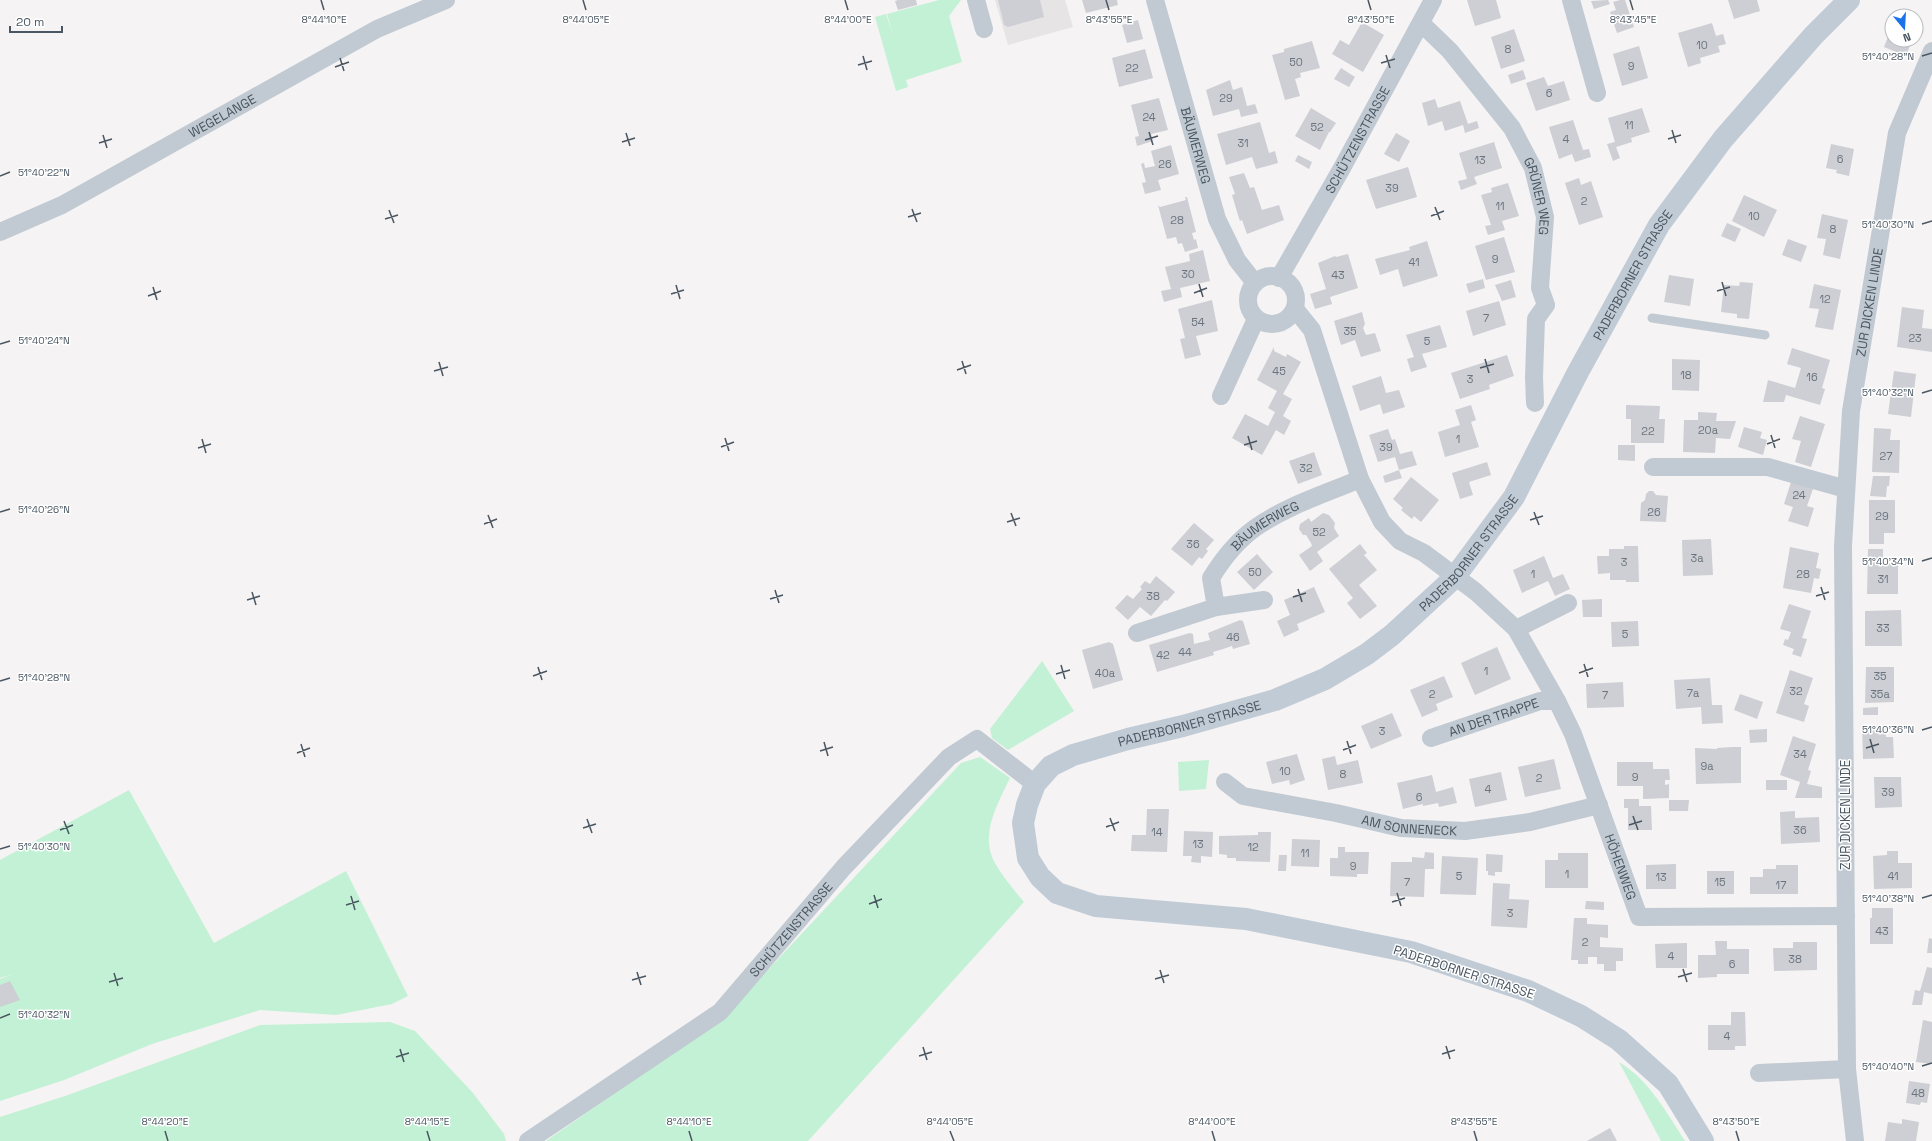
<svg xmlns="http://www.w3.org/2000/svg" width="1932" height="1141" viewBox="0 0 1932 1141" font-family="'Space Grotesk',sans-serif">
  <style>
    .education { fill: #e6e4e5 }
    .green { fill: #c3f1d5 }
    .building { fill: #cdcfd5 }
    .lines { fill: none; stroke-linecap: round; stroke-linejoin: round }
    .lane { stroke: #c1cad2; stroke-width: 9 }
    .street { stroke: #c1cad2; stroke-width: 18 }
    .secondary { stroke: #c1cbd6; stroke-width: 22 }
    .ticks { fill: none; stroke: #4a5661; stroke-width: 1.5 }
    .labels { text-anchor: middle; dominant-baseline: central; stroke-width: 3; stroke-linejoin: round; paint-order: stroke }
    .number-label { font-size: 11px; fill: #6b747e }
    .street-label { font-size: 13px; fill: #4a5661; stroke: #fff }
    .ticks-label { font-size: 10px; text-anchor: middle; fill: #4a5661; stroke: #fff; stroke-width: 3; stroke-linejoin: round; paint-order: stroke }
  </style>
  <rect width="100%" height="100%" fill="#f5f3f3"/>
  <path class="education" d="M995,0H1065L1073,27L1008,45Z"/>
  <g class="green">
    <path d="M939,0H961L949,16L962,62L906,80L908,87L896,91L875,17L886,14L893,35L887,14Z"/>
    <path d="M1042,661L1074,711L1008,750L992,738L990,729Z"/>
    <path d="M980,757L1010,778C999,801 983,828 991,854C995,868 1015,891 1024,902L808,1141H546L724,1017L961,763Z"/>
    <path d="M1209,760L1206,789L1179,791L1178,762Z"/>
    <path d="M129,790L214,943L346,871L408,996L392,1004L336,1015L260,1010L152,1044L64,1080L0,1101V979L13,974L0,978V860Z"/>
    <path d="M390,1022L415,1031L473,1093L504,1134L506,1141H0V1117L65,1096L260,1025Z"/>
    <path d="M1619,1062C1648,1079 1667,1113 1685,1141H1661Z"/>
  </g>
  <g class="building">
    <path d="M898,0H916L917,5L898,10L895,1Z"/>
    <path d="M998,0H1040L1044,17L1008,27L1004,25Z"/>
    <path d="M1082,0H1117L1118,5L1086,13Z"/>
    <path d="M1467,0H1496L1501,18L1475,26Z"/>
    <path d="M1608,0L1610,4L1594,9L1591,1Z"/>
    <path d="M1620,0H1625L1634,27L1617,33L1610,12L1616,10L1613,2Z"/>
    <path d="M1728,0H1757L1760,11L1734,19Z"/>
    <path d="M1138,20L1143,39L1127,43L1122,25Z"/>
    <path d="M1362,22L1384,35L1363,72L1332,54L1340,40L1349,45Z"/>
    <path d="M1712,23L1716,36L1723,34L1726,44L1718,46L1720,52L1700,58L1701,63L1688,67L1678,33Z"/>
    <path d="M1892,27V40H1912L1906,56L1884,47Z"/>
    <path d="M1514,29L1525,61L1501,69L1491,37Z"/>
    <path d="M1312,41L1320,68L1300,73L1301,77L1295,79L1300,96L1285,100L1272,55L1284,52V49Z"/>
    <path d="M1639,46L1648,78L1622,86L1613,54Z"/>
    <path d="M1145,49L1153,78L1119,87L1112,58Z"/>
    <path d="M1341,68L1355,77L1349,87L1334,79Z"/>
    <path d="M1523,70L1526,79L1511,84L1508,75Z"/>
    <path d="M1544,77L1548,86L1564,81L1570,100L1536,111L1526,83Z"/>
    <path d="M1230,80L1233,90L1242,87L1247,106L1255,104L1258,113L1241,117L1239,109L1213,116L1206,90Z"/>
    <path d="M1159,98L1168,130L1151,134L1153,141L1137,146L1135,137L1139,136L1131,105Z"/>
    <path d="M1435,99L1438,108L1460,101L1468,124L1477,121L1479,128L1465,133L1463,125L1445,131L1442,121L1428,126L1422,103Z"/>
    <path d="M1311,108L1336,123L1330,132H1329L1320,150L1295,136Z"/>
    <path d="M1642,108L1650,132L1631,138L1632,142L1616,147L1620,158L1613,161L1607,144L1615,142L1608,118Z"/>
    <path d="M1573,120L1583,150L1589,149L1591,157L1575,162L1572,154L1559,159L1549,127Z"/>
    <path d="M1260,122L1269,153L1275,151L1278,163L1256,169L1252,157L1226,165L1217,134Z"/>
    <path d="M1396,133L1410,141L1399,162L1384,154Z"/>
    <path d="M1494,142L1502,168L1474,177L1477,184L1461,190L1458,181L1467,179L1459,153Z"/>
    <path d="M1831,144L1854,149L1849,176L1836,173L1837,170L1826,168Z"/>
    <path d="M1171,145L1179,174L1158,180L1161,190L1145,194L1142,183L1146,182L1141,164L1144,163L1145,168L1155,166L1151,151Z"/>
    <path d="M1298,155L1312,162L1309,169L1295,161Z"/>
    <path d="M1408,167L1417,197L1376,209L1366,180Z"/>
    <path d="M1244,173L1250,188L1254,187L1262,210L1279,205L1284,220L1247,234L1242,220L1240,221L1238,215L1232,195L1235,194L1229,177Z"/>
    <path d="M1579,178L1581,185L1591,181L1603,217L1579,225L1565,183Z"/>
    <path d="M1508,183L1519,216L1502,221L1505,230L1488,235L1485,226L1491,225L1481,195L1492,192L1491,188Z"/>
    <path d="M1744,195L1777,210L1764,237L1732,221Z"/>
    <path d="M1185,197H1187L1196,232L1192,233L1194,240L1196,239L1198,248L1185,252L1182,243L1178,244L1176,237L1167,239L1158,205L1160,207L1186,200Z"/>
    <path d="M1822,214L1848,220L1840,259L1823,255L1826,239L1817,238Z"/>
    <path d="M1727,223L1741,229L1735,242L1721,236Z"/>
    <path d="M1504,237L1515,272L1486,280L1475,246Z"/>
    <path d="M1788,239L1807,246L1801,262L1782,255Z"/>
    <path d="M1427,241L1438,276L1403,287L1398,269L1380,275L1375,259L1410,250L1409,247Z"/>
    <path d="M1203,250L1210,281L1180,288L1182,297L1164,302L1161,291L1171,289L1165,267L1190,261L1189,254Z"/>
    <path d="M1348,254L1358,288L1330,297L1332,304L1315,309L1310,294L1326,289L1318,263L1335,256L1336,257Z"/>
    <path d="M1669,275L1694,279L1690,306L1664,302Z"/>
    <path d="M1483,279L1485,288L1469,293L1466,284Z"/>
    <path d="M1511,280L1516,297L1502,301L1495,285Z"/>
    <path d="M1740,282L1753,283L1749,319L1737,318V314L1721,312L1724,285L1739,286Z"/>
    <path d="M1814,284L1841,290L1833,330L1815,327L1819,309L1809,308Z"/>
    <path d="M1212,300L1218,331L1196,336L1201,355L1185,359L1180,339L1185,338L1178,309Z"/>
    <path d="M1499,301L1506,325L1473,336L1466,311Z"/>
    <path d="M1902,307L1924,310L1922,328L1932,329V352L1897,347Z"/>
    <path d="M1362,312L1365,324L1363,328L1366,335L1375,333L1381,351L1361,357L1355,340L1341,345L1334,321Z"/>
    <path d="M1440,325L1447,347L1422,354L1427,367L1411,372L1407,359L1414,357L1406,335Z"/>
    <path d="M1274,347V351L1286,357L1287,354L1301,362L1283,394L1292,399L1283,416L1291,421L1284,435L1276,430L1262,455L1232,438L1245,414L1268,426L1275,412L1268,408L1277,391L1257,380Z"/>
    <path d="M1792,348L1830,360L1822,388L1825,389L1820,405L1786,395L1784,402H1763L1768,380L1795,388L1801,368L1787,364Z"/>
    <path d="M1507,355L1514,376L1489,385L1490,389L1460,399L1451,373Z"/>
    <path d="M1672,359L1700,360L1699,391L1672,390Z"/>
    <path d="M1894,371L1916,374L1911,417L1888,414Z"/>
    <path d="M1381,376L1386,393L1399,390L1405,407L1383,414L1380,404L1360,411L1352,386Z"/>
    <path d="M1471,405L1476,420L1471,422L1479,447L1445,457L1438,432L1460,425L1455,410Z"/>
    <path d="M1626,405L1660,406L1659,419H1665L1664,443H1631V419H1626Z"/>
    <path d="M1698,412L1717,413L1716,421H1736L1730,439L1716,438L1715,453L1683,452L1684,420H1698Z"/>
    <path d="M1800,416L1825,424L1811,467L1795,462L1801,441L1792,439Z"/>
    <path d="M1744,427L1762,432L1760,438L1767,440L1763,455L1738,447Z"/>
    <path d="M1874,428L1891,429L1890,440H1900L1899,473L1872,472Z"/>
    <path d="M1388,429L1392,440L1395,439L1400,454L1412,451L1417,465L1399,470L1395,457L1378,462L1369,435Z"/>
    <path d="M1618,445H1635V461L1618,460Z"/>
    <path d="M1314,452L1322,475L1298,484L1289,461Z"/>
    <path d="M1487,462L1491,475L1469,482L1473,495L1460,499L1452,473Z"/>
    <path d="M1399,470L1402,478L1385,483L1383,476Z"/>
    <path d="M1873,476H1890L1889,486H1887L1886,497L1870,496Z"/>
    <path d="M1411,477L1439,500L1421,522L1414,516L1412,519L1401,510L1403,508L1393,499Z"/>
    <path d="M1792,479L1814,486L1807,506L1814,508L1808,527L1788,521L1793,507L1784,504Z"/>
    <path d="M1649,491H1653L1656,495L1668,496L1666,522L1640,521L1641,503L1645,500L1646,494Z"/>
    <path d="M1869,500H1895V533H1884V544H1869Z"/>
    <path d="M1323,513L1329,515L1335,523L1334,528L1339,536L1317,552L1323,561L1310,571L1299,555L1312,546L1311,543L1306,535H1303L1299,529L1300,524L1309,518L1311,522Z"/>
    <path d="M1194,523L1214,540L1206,549L1208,551L1202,559L1199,557L1192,566L1171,549Z"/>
    <path d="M1711,539L1713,575L1683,576L1682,540Z"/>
    <path d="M1360,544L1367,553L1364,555L1377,570L1359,585L1377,606L1360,619L1347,603L1353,598L1329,569Z"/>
    <path d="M1624,546H1638L1639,582H1626V580H1610V573L1598,574L1597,556H1609V549H1624Z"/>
    <path d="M1790,547L1819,553L1816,568L1821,569L1819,579L1814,578L1811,593L1783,588Z"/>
    <path d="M1868,549H1883V563H1898V594H1867Z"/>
    <path d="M1257,554L1273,572L1254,590L1237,572Z"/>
    <path d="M1544,556L1553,578L1563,574L1570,589L1555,596L1548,581L1522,593L1513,570Z"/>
    <path d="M1156,576L1175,592L1167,601L1165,600L1151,616L1140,607L1128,620L1115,608L1127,595L1133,599L1142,589L1140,587L1145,581L1150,584Z"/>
    <path d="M1314,587L1325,612L1297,624L1299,630L1284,637L1277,621L1290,615L1284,600Z"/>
    <path d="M1602,599V617H1583L1582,600Z"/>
    <path d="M1789,604L1811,611L1802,638L1807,639L1801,657L1792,654L1794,649L1783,645L1785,639L1788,640L1791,632L1780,629Z"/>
    <path d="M1901,610L1902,646H1865V611Z"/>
    <path d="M1240,620L1243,621L1250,644L1233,649L1232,646L1223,649L1213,652L1214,655L1157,672L1149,645L1190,633L1193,634L1194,644L1210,640L1208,633Z"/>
    <path d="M1638,621L1639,646L1612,647L1611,622Z"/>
    <path d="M1109,642L1113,644L1123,680L1093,689L1082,650Z"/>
    <path d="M1497,647L1511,679L1475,695L1461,663Z"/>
    <path d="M1866,667H1894V702L1865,703Z"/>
    <path d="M1790,670L1813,678L1804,704L1809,706L1804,722L1776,713Z"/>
    <path d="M1444,676L1453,697L1436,704L1438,710L1422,717L1410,690Z"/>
    <path d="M1710,678L1712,705H1722L1723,723L1702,724L1701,707L1676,709L1674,680Z"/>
    <path d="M1623,682L1624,707L1587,708L1586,684Z"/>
    <path d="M1740,694L1763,702L1757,719L1734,710Z"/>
    <path d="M1878,707V715H1863V708Z"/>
    <path d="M1392,713L1402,736L1371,749L1361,726Z"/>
    <path d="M1886,726V737H1893L1894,758L1863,759L1862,727Z"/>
    <path d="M1767,729V742L1750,743L1749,730Z"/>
    <path d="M1793,736L1816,744L1808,770L1811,771L1807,784L1822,787V798H1795L1800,782L1780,775Z"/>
    <path d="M1733,747H1741V783L1696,784L1695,748L1717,749V748Z"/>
    <path d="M1297,754L1305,780L1290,785L1289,780L1272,784L1266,762Z"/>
    <path d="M1335,756L1337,765L1358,760L1363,783L1328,790L1322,759Z"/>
    <path d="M1554,759L1561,789L1525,797L1518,767Z"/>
    <path d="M1617,762H1653V769H1669L1670,780H1665V785L1669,784V798L1643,799V786H1617Z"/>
    <path d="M1501,772L1507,800L1475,807L1469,779Z"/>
    <path d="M1432,775L1436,792L1453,787L1457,803L1439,807L1438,803L1423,806V804L1403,809L1397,783Z"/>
    <path d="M1874,777H1901L1902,807L1875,808Z"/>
    <rect x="1766" y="780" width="21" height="10"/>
    <path d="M1624,799H1639V806H1651L1652,830H1628V808H1624Z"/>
    <path d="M1669,800H1689L1688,811H1669Z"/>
    <path d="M1147,809H1169L1167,852L1131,851L1132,835H1146Z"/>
    <path d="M1795,811V818L1819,817L1820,842L1781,844L1780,812Z"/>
    <path d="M1184,831L1213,832L1212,857L1201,856V863L1191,862L1192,856H1183Z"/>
    <path d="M1258,832H1271L1270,862L1236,861V858H1227V855L1219,854V836L1258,835Z"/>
    <path d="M1292,839L1320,840L1319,867L1291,866Z"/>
    <path d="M1338,847H1345V852H1369L1368,874H1357V877L1330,876V858H1338Z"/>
    <path d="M1887,851H1898V863H1912V888L1874,889L1873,856L1887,855Z"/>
    <path d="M1425,852L1434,853V869H1425L1424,897L1390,896L1391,862H1412V857L1424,858Z"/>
    <path d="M1558,853H1588V888H1545V860H1558Z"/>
    <path d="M1486,854L1503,855L1502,872H1495V876L1488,875V871H1486Z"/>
    <path d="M1279,855H1287L1286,871H1278Z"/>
    <path d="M1442,856L1478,858L1476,895L1440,894Z"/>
    <path d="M1676,864V889H1646V865Z"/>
    <path d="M1776,865H1798V894H1750V877H1763V869H1776Z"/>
    <rect x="1707" y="871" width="27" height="23"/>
    <path d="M1493,883L1510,884L1509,899L1529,900L1527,928L1491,926Z"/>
    <path d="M1586,901L1604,902V910L1585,909Z"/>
    <path d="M1872,908H1893V944H1870V918H1872Z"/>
    <path d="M1574,918H1587V924L1608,925V938L1600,937V947L1623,948V961H1616V971H1604V964H1597V957H1588V964H1578V960H1571Z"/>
    <path d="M1929,938L1932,939V953H1927Z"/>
    <path d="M1715,941H1727V949H1749V974H1717V977L1698,978V955H1716Z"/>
    <path d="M1793,942H1817V970L1774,971L1773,948H1793Z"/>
    <path d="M1687,943V968H1656L1655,944Z"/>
    <path d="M1927,967L1932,968V994L1924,992L1922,1005H1912L1915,990L1920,991Z"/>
    <path d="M10,981L20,1000L0,1007V985Z"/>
    <path d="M1731,1012H1745L1746,1046H1735V1050H1708V1025H1731Z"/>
    <path d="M1923,1020L1932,1022V1064L1916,1062Z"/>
    <path d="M1909,1081L1930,1084L1927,1103L1921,1102L1920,1105L1906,1103Z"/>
    <path d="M1902,1119L1919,1122L1916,1141H1885L1888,1122L1902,1124Z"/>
    <path d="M1610,1128L1617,1141H1587Z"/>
  </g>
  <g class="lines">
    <path class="lane" d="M1652,318L1765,335"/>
    <g class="street">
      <path d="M976,0L984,29"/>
      <path id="s1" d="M1155,0L1217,219L1237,260L1255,283"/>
      <path d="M1571,0L1597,93"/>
      <path id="s2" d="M1421,23L1450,51L1512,128L1533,168L1545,217L1540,288L1546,305L1536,319L1534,377L1535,403"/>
      <path id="s3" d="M0,232L62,205L377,29L446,0"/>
      <circle cx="1272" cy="300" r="24"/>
      <path id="s4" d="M1279,278L1342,168L1433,0"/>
      <path id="s5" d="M1295,309L1312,330L1360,479L1382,522L1400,541L1424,553L1476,592L1516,629L1557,701L1573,734L1639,917L1846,916"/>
      <path d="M1221,396L1256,319"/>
      <path d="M1653,467H1768L1846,489"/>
      <path id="s6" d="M1216,607L1211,578C1222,560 1237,541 1255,528C1286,506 1325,494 1360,479"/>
      <path d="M1516,629L1568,603"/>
      <path d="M1137,633L1216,607L1264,600"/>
      <path id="s7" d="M1431,738L1540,701H1557"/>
      <path id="s8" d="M1225,782L1243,796L1336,813L1401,828L1465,831L1530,822L1599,805"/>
      <path d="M1759,1073L1847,1069"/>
      <path id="s9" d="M528,1141L720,1012L844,867L949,757L977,739L1035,784"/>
      <path id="s10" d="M1855,1141L1847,1069L1843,546L1851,411L1897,133L1932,51"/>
    </g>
    <path class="secondary" id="s11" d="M1703,1141L1668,1084L1619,1040L1581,1016L1528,991L1411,952L1246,919L1096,906L1057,893L1040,877L1028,858L1023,823L1027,805L1035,784L1051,766L1073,755L1128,739L1183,726L1275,700L1325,679L1367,654L1392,635L1454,578L1514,497L1578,372L1659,225L1723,139L1813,36L1849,0"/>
  </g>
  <path class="ticks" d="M321,0L324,10M583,0L586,10M845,0L848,10M1106,0L1109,10M1368,0L1371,10M1630,0L1633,10M1386,55L1390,68M863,56L867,70M1922,56L1932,53M340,58L344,71M1381,63L1395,59M858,65L872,61M335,67L349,62M1672,130L1676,143M1149,132L1153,145M626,133L630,146M103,135L107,148M1668,139L1681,135M1145,140L1158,136M622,142L635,138M99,143L112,139M0,176L10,172M1435,207L1440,220M912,209L917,222M389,210L394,223M1431,216L1444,211M908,217L921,213M385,219L398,215M1922,224L1932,221M1722,282L1726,296M1199,284L1203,297M676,285L680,299M153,287L157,300M1717,291L1730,287M1194,293L1207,288M671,294L684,290M148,296L161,291M0,344L10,341M1485,359L1489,373M962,361L966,374M439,362L443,376M1480,368L1494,364M957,370L971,365M434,371L448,367M1922,393L1932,390M1771,435L1775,448M1248,436L1252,450M725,438L729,451M202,439L206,453M1767,444L1780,439M1244,445L1257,441M721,447L734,442M198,448L211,444M0,512L10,509M1534,512L1539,525M1011,513L1016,526M488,515L493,528M1530,520L1543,516M1007,522L1020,518M484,524L497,519M1922,561L1932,558M1821,587L1825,600M1298,589L1302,602M775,590L779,603M252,592L256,605M1816,596L1829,592M1293,597L1306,593M770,599L783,595M247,600L260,596M1584,664L1588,677M1061,665L1065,679M538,667L542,680M1579,673L1593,668M1056,674L1070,670M533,676L547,671M0,681L10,678M1922,730L1932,727M1870,739L1874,753M1347,741L1351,754M824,742L828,756M301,744L305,757M1866,748L1879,744M1343,750L1356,745M820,751L833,747M297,753L310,748M1633,816L1638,830M1110,818L1115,831M587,819L592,833M64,821L69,834M1629,825L1642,821M1106,827L1119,822M583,828L596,824M60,830L73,825M0,849L10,846M1397,893L1401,906M874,895L878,908M351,896L355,910M1922,898L1932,895M1392,902L1405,898M869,904L882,899M346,905L359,901M1683,969L1687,982M1160,970L1164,983M637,972L641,985M114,973L118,986M1678,977L1692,973M1155,979L1169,975M632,980L646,976M109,982L123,978M0,1018L10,1014M1446,1046L1450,1059M923,1047L927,1060M400,1049L404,1062M1442,1054L1455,1050M919,1056L932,1052M396,1057L409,1053M1922,1066L1932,1063M165,1131L168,1141M427,1131L430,1141M689,1131L692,1141M950,1131L954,1141M1212,1131L1215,1141M1474,1131L1477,1141M1736,1131L1739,1141"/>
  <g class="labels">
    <g class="number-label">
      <text x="1702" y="45">10</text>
      <text x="1508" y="49">8</text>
      <text x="1296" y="62">50</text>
      <text x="1631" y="66">9</text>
      <text x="1132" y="68">22</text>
      <text x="1549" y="93">6</text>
      <text x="1226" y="98">29</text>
      <text x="1149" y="117">24</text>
      <text x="1629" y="125">11</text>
      <text x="1317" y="127">52</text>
      <text x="1566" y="139">4</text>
      <text x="1243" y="143">31</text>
      <text x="1840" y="159">6</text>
      <text x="1480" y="160">13</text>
      <text x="1165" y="164">26</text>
      <text x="1392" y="188">39</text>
      <text x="1584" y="201">2</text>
      <text x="1500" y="206">11</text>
      <text x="1754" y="216">10</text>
      <text x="1177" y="220">28</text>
      <text x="1833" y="229">8</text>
      <text x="1495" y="259">9</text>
      <text x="1414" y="262">41</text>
      <text x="1188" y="274">30</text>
      <text x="1338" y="275">43</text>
      <text x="1825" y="299">12</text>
      <text x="1486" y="318">7</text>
      <text x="1198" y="322">54</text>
      <text x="1350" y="331">35</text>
      <text x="1915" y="338">23</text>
      <text x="1427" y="341">5</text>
      <text x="1279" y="371">45</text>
      <text x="1686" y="375">18</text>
      <text x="1812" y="377">16</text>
      <text x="1470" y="379">3</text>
      <text x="1708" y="430">20a</text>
      <text x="1648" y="431">22</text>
      <text x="1458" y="439">1</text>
      <text x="1386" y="447">39</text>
      <text x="1886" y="456">27</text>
      <text x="1306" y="468">32</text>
      <text x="1799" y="495">24</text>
      <text x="1654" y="512">26</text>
      <text x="1882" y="516">29</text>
      <text x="1319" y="532">52</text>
      <text x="1193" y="544">36</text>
      <text x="1697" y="558">3a</text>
      <text x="1624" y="562">3</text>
      <text x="1255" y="572">50</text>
      <text x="1533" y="574">1</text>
      <text x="1803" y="574">28</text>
      <text x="1883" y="579">31</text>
      <text x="1153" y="596">38</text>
      <text x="1883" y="628">33</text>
      <text x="1625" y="634">5</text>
      <text x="1233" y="637">46</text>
      <text x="1185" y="652">44</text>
      <text x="1163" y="655">42</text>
      <text x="1486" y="671">1</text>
      <text x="1105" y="673">40a</text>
      <text x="1880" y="676">35</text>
      <text x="1796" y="691">32</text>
      <text x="1693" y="693">7a</text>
      <text x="1432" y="694">2</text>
      <text x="1880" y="694">35a</text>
      <text x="1605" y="695">7</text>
      <text x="1382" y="731">3</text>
      <text x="1800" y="754">34</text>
      <text x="1707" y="766">9a</text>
      <text x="1285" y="771">10</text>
      <text x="1343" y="774">8</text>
      <text x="1635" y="777">9</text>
      <text x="1539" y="778">2</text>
      <text x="1488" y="789">4</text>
      <text x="1888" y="792">39</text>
      <text x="1419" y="797">6</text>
      <text x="1800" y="830">36</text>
      <text x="1157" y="832">14</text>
      <text x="1198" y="844">13</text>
      <text x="1253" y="847">12</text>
      <text x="1305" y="853">11</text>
      <text x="1353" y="866">9</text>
      <text x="1567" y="874">1</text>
      <text x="1459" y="876">5</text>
      <text x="1893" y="876">41</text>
      <text x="1661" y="877">13</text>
      <text x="1407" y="882">7</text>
      <text x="1720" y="882">15</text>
      <text x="1781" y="885">17</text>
      <text x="1510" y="913">3</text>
      <text x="1882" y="931">43</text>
      <text x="1585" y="942">2</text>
      <text x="1671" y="956">4</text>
      <text x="1795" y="959">38</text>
      <text x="1732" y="964">6</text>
      <text x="1727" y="1036">4</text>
      <text x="1918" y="1093">48</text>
    </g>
    <g class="street-label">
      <text stroke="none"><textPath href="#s3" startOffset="251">WEGELANGE</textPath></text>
      <text stroke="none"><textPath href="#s4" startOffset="159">SCHÜTZENSTRASSE</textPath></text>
      <text stroke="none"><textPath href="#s1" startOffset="151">BÄUMERWEG</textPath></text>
      <text stroke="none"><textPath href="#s2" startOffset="213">GRÜNER WEG</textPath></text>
      <text stroke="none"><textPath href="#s11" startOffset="1671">PADERBORNER STRASSE</textPath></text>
      <text stroke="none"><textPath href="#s10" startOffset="841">ZUR DICKEN LINDE</textPath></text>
      <text stroke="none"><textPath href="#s6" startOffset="106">BÄUMERWEG</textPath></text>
      <text stroke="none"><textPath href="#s11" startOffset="1347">PADERBORNER STRASSE</textPath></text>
      <text stroke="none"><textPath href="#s7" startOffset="66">AN DER TRAPPE</textPath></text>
      <text stroke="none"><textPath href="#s11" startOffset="1011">PADERBORNER STRASSE</textPath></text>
      <text transform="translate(1845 815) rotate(-90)">ZUR DICKEN LINDE</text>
      <text stroke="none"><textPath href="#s8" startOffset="192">AM SONNENECK</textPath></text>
      <text stroke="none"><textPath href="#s5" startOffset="665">HÖHENWEG</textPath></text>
      <text stroke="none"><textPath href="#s9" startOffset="340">SCHÜTZENSTRASSE</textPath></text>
      <text transform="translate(1464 972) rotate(18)">PADERBORNER STRASSE</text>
    </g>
  </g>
  <g class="ticks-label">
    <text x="324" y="23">8°44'10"E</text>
    <text x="586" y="23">8°44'05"E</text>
    <text x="848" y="23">8°44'00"E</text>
    <text x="1109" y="23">8°43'55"E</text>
    <text x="1371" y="23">8°43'50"E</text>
    <text x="1633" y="23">8°43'45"E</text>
    <text x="1888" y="60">51°40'28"N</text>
    <text x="44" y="176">51°40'22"N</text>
    <text x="1888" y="228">51°40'30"N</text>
    <text x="44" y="344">51°40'24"N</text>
    <text x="1888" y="396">51°40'32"N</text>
    <text x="44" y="513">51°40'26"N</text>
    <text x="1888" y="565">51°40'34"N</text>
    <text x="44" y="681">51°40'28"N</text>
    <text x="1888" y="733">51°40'36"N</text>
    <text x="44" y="850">51°40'30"N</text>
    <text x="1888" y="902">51°40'38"N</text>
    <text x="44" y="1018">51°40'32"N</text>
    <text x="1888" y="1070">51°40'40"N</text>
    <text x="165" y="1125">8°44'20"E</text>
    <text x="427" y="1125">8°44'15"E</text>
    <text x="689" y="1125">8°44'10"E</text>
    <text x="950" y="1125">8°44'05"E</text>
    <text x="1212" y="1125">8°44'00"E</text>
    <text x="1474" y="1125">8°43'55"E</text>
    <text x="1736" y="1125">8°43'50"E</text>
  </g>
  <g transform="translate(1904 28) rotate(162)"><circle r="19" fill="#ffffff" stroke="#b7bbc0"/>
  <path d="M0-3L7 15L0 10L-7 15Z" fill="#1a73e8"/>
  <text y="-6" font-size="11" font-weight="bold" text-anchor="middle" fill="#4a5661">N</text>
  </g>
  <path d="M10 26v6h52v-6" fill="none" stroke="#4a5661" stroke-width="2"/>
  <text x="16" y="26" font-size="12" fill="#4a5661" stroke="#ffffff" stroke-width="3" paint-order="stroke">20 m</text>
</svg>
